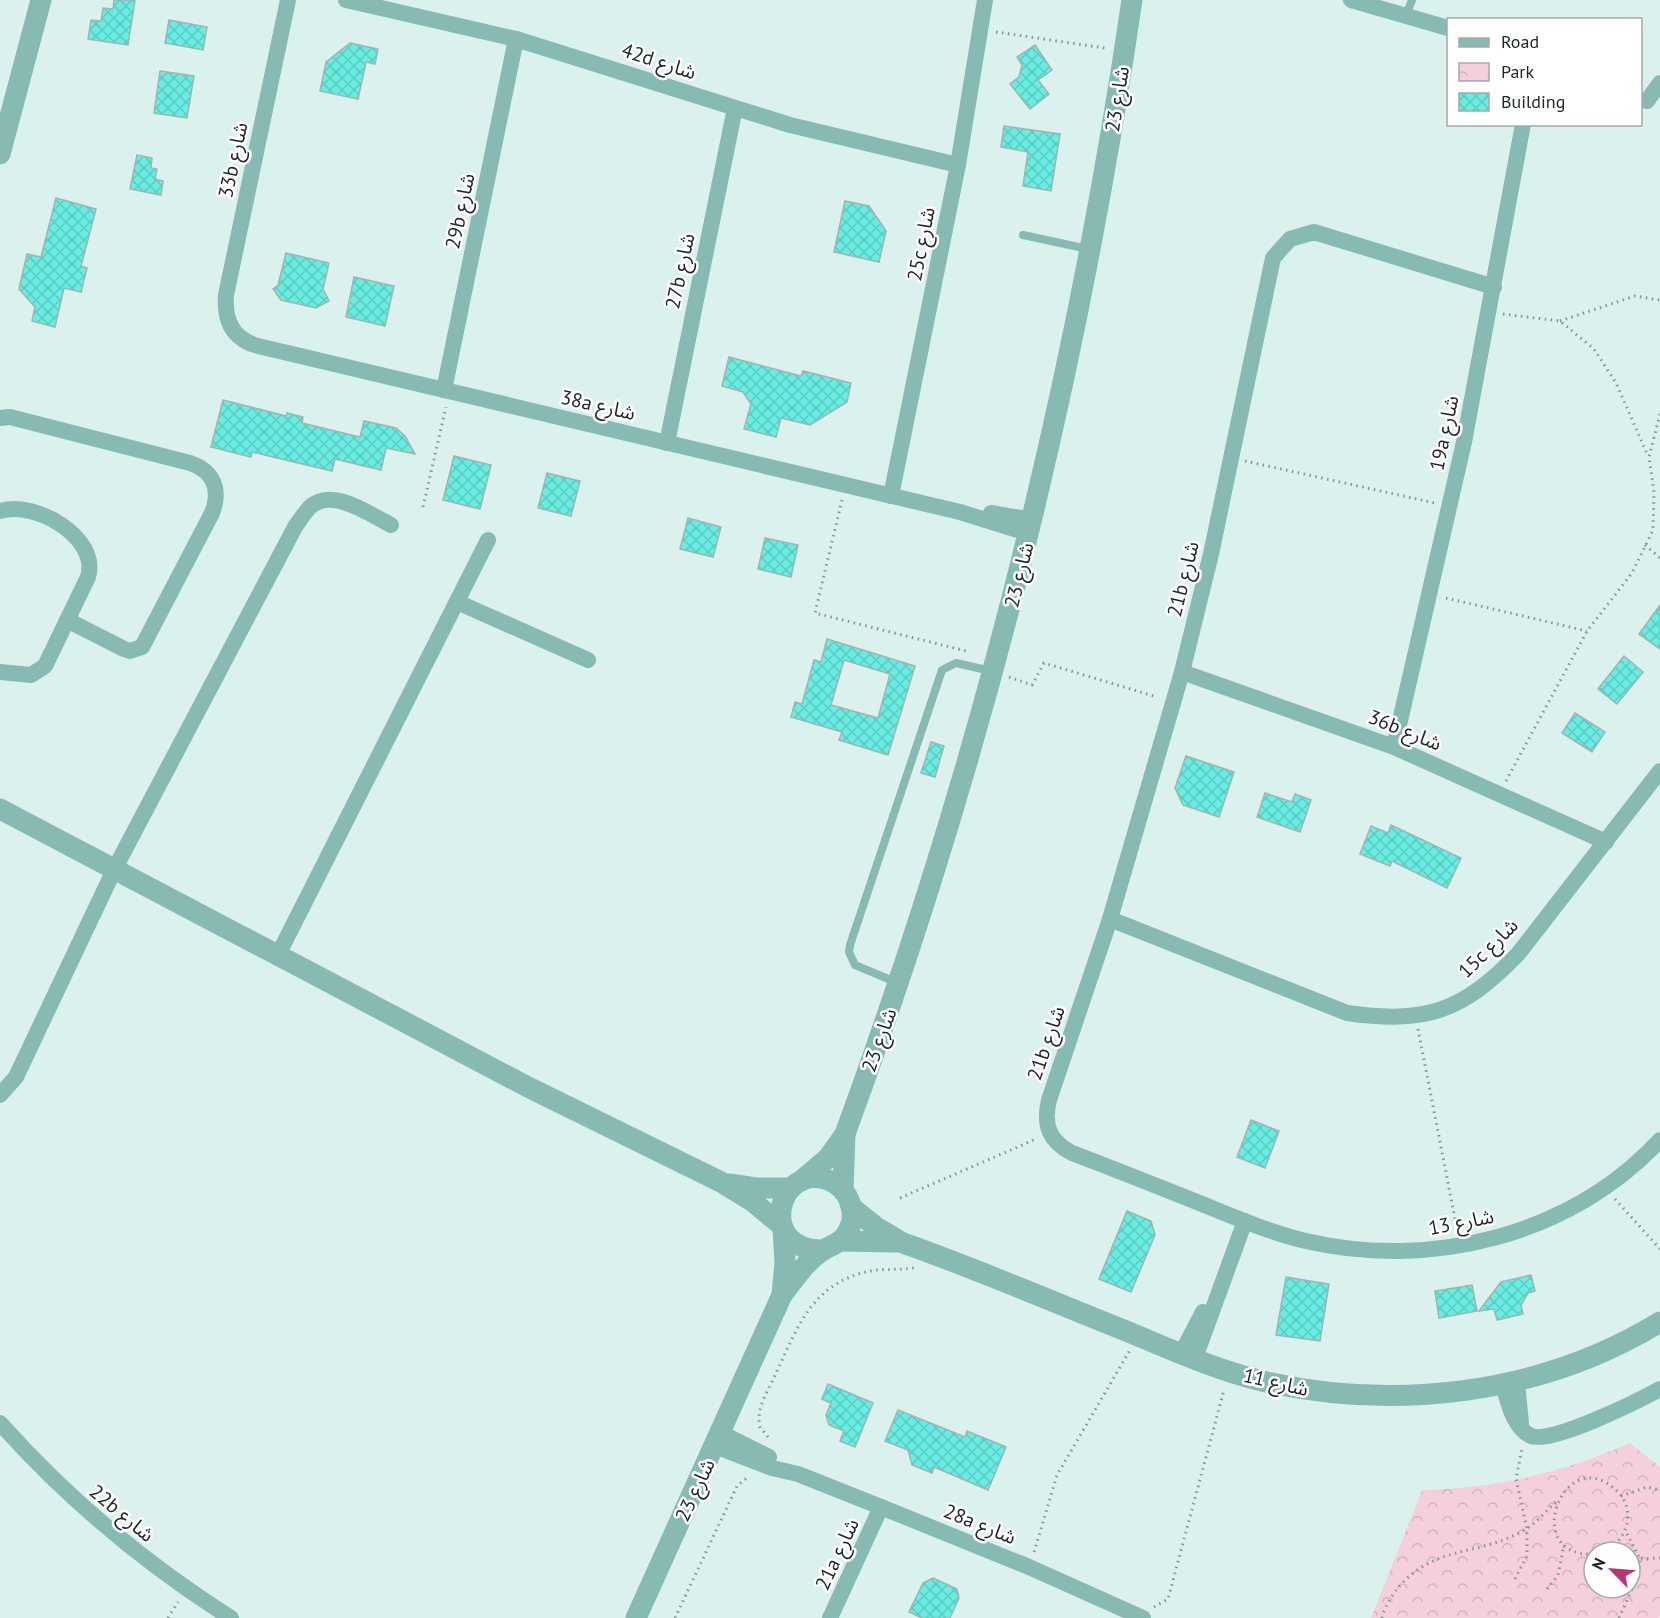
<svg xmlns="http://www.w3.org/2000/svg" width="1660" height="1618" viewBox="0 0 1660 1618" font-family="'PT Sans','Noto Sans Arabic',sans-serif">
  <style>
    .park { fill: url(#park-crowns); fill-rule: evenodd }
    .building { fill: url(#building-cross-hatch); stroke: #9fb5b2; stroke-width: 1.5; fill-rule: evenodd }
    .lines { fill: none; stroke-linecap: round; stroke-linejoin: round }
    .path { stroke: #859693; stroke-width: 3; stroke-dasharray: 1.5 4.5; stroke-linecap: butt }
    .service { stroke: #88bab4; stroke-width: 8 }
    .minor { stroke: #88bab4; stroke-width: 16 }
    .tertiary { stroke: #88bab4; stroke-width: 21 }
    .labels { text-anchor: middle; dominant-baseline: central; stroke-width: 5; stroke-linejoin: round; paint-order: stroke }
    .street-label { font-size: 20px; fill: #1e2726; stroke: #fff }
  </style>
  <defs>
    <pattern id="park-crowns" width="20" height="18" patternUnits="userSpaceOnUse" patternTransform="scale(1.5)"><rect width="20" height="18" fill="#f5d0dc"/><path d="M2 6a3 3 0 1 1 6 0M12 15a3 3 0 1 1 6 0" fill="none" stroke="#d2b3bd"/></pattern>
    <pattern id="building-cross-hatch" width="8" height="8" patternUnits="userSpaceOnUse" patternTransform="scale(1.5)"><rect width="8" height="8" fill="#69ede2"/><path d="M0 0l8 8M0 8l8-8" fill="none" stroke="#5bcbc2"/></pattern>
  </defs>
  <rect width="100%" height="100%" fill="#daf1ee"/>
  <path class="park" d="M1630,1443L1660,1467V1615L1658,1618H1371L1422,1490C1496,1489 1563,1472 1630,1443ZM1594,1552H1630V1588H1594Z"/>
  <g class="building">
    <path d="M114,0H135L128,45L88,39L91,20L101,21L103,8L113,9Z"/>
    <path d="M169,20L207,27L203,50L165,43Z"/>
    <path d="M350,43L378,49L375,64L366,62L358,99L320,91L326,62Z"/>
    <path d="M1035,45L1052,70L1038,80L1049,94L1030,109L1010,84L1019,77L1022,65L1017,57Z"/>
    <path d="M160,71L194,76L187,118L154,113Z"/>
    <path d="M1004,126L1060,134L1051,191L1023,186L1028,152L1001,147Z"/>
    <path d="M137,155L152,158L151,168L157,169L155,179L163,181L161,195L130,189Z"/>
    <path d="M56,198L96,209L81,266L87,268L81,292L64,288L55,327L32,321L35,307L19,289L27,254L41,257Z"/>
    <path d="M845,201L869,206L886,231L879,262L834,252Z"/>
    <path d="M286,253L329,263L323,289L329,301L316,308L281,300L273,289L278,285Z"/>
    <path d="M354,277L394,286L385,326L346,317Z"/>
    <path d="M729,357L801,376L803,371L851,383L847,402L810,425L781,418L776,437L744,429L751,404L743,392L722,386Z"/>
    <path d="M223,400L286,416L287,413L303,417L302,423L360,437L364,421L396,428L405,436L415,454L386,448L381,470L335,459L332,471L252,452L251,457L211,447Z"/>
    <path d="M454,456L491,465L480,509L443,500Z"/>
    <path d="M547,473L580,481L571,516L538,508Z"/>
    <path d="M688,518L721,527L713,557L680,549Z"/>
    <path d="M765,538L798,545L791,577L758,569Z"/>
    <path d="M1660,605V649L1639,634Z"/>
    <path d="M827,639L915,666L888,755L839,740L842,732L791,717L795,702L802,704L814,660L821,662ZM844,660L890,674L878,718L831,705Z"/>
    <path d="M1624,656L1643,672L1617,704L1598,689Z"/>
    <path d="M1575,713L1605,732L1592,752L1562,733Z"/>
    <path d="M931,742L944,746L935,777L921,773Z"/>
    <path d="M1186,756L1234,772L1219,817L1183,805L1175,788Z"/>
    <path d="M1265,793L1292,802L1295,794L1311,800L1300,832L1257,817Z"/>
    <path d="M1391,825L1461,858L1447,888L1392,861L1390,866L1360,854L1371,826L1388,833Z"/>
    <path d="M1251,1120L1279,1131L1265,1168L1237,1157Z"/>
    <path d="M1127,1211L1151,1221L1155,1235L1131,1292L1099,1279Z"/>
    <path d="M1531,1275L1535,1291L1528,1293L1521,1305L1523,1314L1497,1320L1494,1309L1479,1311L1501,1282Z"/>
    <path d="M1286,1277L1329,1284L1320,1341L1276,1335Z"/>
    <path d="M1472,1285L1477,1311L1439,1318L1435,1291Z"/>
    <path d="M828,1384L873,1403L855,1447L840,1441L844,1431L829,1425L826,1415L831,1403L822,1399Z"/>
    <path d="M898,1410L965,1437L967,1431L1006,1447L988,1490L934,1467L932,1473L912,1465L908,1450L885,1441Z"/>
    <path d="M933,1578L957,1589L959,1598L950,1618H922L909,1612L923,1583Z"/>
  </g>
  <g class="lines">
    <g class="path">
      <path d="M996,32L1105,48"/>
      <path d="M1503,314L1560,321L1594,349L1616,383L1648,456"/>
      <path d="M1560,321L1635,296L1660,300"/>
      <path d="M1245,461L1435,503"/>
      <path d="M842,500L815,613L970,652"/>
      <path d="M423,507L446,407"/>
      <path d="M1645,545L1660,558"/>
      <path d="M1446,598L1587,631"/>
      <path d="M1009,677L1032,685L1044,663L1157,697"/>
      <path d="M1506,781L1587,631L1632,573L1653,530L1654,492L1649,457L1660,414"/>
      <path d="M1418,1029L1457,1229"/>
      <path d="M900,1198L1036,1139"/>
      <path d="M1615,1199L1660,1249"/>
      <path d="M768,1437L760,1427C755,1408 770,1388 777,1371C799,1324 813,1283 870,1271C885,1268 902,1271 916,1267"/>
      <path d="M1621,1496L1647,1487L1660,1490"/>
      <path d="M1034,1552L1057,1475L1130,1350"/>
      <path d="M1594,1554C1518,1558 1565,1438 1618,1492C1637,1512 1626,1543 1603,1552"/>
      <path d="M1641,1559L1660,1558"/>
      <path d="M1515,1579L1527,1556V1529L1516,1479L1522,1448"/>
      <path d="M1547,1589L1558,1575L1564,1545"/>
      <path d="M1154,1607L1168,1599L1224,1390"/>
      <path d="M168,1618L178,1602"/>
      <path d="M675,1618L737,1486L748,1477"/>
      <path d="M1382,1618C1384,1608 1391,1597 1397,1589C1435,1543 1481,1557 1526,1529C1537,1522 1547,1510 1557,1501"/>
      <path d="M1619,1618L1638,1576L1640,1559L1626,1532"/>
    </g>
    <g class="service">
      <path d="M1406,15L1412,0"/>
      <path d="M1023,235L1088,249"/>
      <path d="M898,983L855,965L849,952L850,945L942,670L956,663L991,671"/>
    </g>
    <g class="minor">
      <path d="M288,0L226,295C224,321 233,339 258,346L960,512L1030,534"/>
      <path d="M346,0L516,39L790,125L958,165"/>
      <path d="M1351,0L1448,28"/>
      <path d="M1647,101L1660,83"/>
      <path d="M1494,287L1314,232L1290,239L1273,258L1211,554L1182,672L1110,919L1049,1100C1043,1125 1049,1141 1072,1153C1117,1170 1162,1188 1207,1206C1239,1219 1272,1233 1306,1241C1430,1270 1571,1236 1660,1140"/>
      <path d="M444,390L516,39"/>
      <path d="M0,418L10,417L190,463C214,471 221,490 212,513L142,647L130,651L124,649L67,620"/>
      <path d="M667,443L735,108"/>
      <path d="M891,496L958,165L985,0"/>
      <path d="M0,511C34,500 100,537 88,577L45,666L31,675L0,672"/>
      <path d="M991,513L1033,520"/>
      <path d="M457,602L588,660"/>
      <path d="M1182,672L1394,747L1606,842"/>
      <path d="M1394,747L1464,442L1523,124"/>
      <path d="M1110,919L1347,1013C1426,1024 1462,1012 1518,954L1660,771"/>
      <path d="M277,957L488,540"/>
      <path d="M0,1095L16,1077L114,870L295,527C299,521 304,514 309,508C331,486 369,514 391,525"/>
      <path d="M1181,1354L1203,1312"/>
      <path d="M1195,1358L1245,1221"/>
      <path d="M1517,1382L1521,1423"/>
      <path d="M1503,1385C1508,1401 1513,1428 1531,1436C1552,1444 1638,1401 1660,1389"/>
      <path d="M0,1423C68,1499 144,1563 231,1618"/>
      <path d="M721,1433L769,1457"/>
      <path d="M715,1446L772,1468L798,1474L881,1507L1029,1567L1143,1618"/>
      <path d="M830,1618L881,1507"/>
    </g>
    <g class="tertiary">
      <path d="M0,154L41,0"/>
      <path d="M0,809L528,1087L721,1182L752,1201L781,1225"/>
      <path d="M801,1181L828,1158L845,1134C981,764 1075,390 1132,0"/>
      <path d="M729,1184L756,1188H791"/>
      <path d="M843,1190L845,1134"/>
      <path d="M851,1207L876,1227L903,1243C980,1270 1055,1303 1131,1333C1172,1350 1214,1369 1258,1380C1393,1412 1541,1395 1660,1322"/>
      <path d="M840,1241L896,1242"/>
      <path d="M782,1295C794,1280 806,1261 822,1251C830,1245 838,1245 845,1236C860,1216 850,1188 828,1180C777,1162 756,1251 823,1250"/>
      <path d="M636,1618L782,1295L785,1262L783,1229"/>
    </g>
  </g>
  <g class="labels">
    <g class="street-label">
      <text transform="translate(659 61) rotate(18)">42d شارع</text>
      <text transform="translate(1117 99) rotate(-81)">شارع 23</text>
      <text transform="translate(233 160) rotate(-78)">33b شارع</text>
      <text transform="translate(460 211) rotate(-78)">29b شارع</text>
      <text transform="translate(921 244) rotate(-79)">25c شارع</text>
      <text transform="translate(680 271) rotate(-78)">27b شارع</text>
      <text transform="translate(598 405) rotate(13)">38a شارع</text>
      <text transform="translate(1444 433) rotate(-78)">19a شارع</text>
      <text transform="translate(1019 575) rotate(-76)">شارع 23</text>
      <text transform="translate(1183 579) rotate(-76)">21b شارع</text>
      <text transform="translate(1405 730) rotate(22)">36b شارع</text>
      <text transform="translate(1488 948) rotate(-45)">15c شارع</text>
      <text transform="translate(879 1040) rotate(-70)">شارع 23</text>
      <text transform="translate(1046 1043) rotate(-71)">21b شارع</text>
      <text transform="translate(1461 1222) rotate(-11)">شارع 13</text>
      <text transform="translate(1276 1382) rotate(13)">شارع 11</text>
      <text transform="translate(695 1490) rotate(-65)">شارع 23</text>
      <text transform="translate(122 1513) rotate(40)">22b شارع</text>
      <text transform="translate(980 1524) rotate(22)">28a شارع</text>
      <text transform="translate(837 1554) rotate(-65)">21a شارع</text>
    </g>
  </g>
  <rect x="1447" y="18" width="195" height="108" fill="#ffffff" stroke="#a5a9a8" stroke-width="1.5"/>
  <rect x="1459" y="38" width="30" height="9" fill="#88bab4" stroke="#a5a9a8" stroke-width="1.5"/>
  <text x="1501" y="48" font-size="18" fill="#1e2726">Road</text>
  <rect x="1459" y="63" width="30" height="18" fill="url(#park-crowns)" stroke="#a5a9a8" stroke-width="1.5"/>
  <text x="1501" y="78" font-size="18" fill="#1e2726">Park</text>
  <rect x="1459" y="93" width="30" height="18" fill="url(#building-cross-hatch)" stroke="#a5a9a8" stroke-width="1.5"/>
  <text x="1501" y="108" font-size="18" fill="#1e2726">Building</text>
  <g transform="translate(1612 1570) rotate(295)"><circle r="28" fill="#ffffff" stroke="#a5a9a8" stroke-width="1.5"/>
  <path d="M0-4.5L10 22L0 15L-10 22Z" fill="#ba3373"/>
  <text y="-9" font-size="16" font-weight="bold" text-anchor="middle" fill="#1e2726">N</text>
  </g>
</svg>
